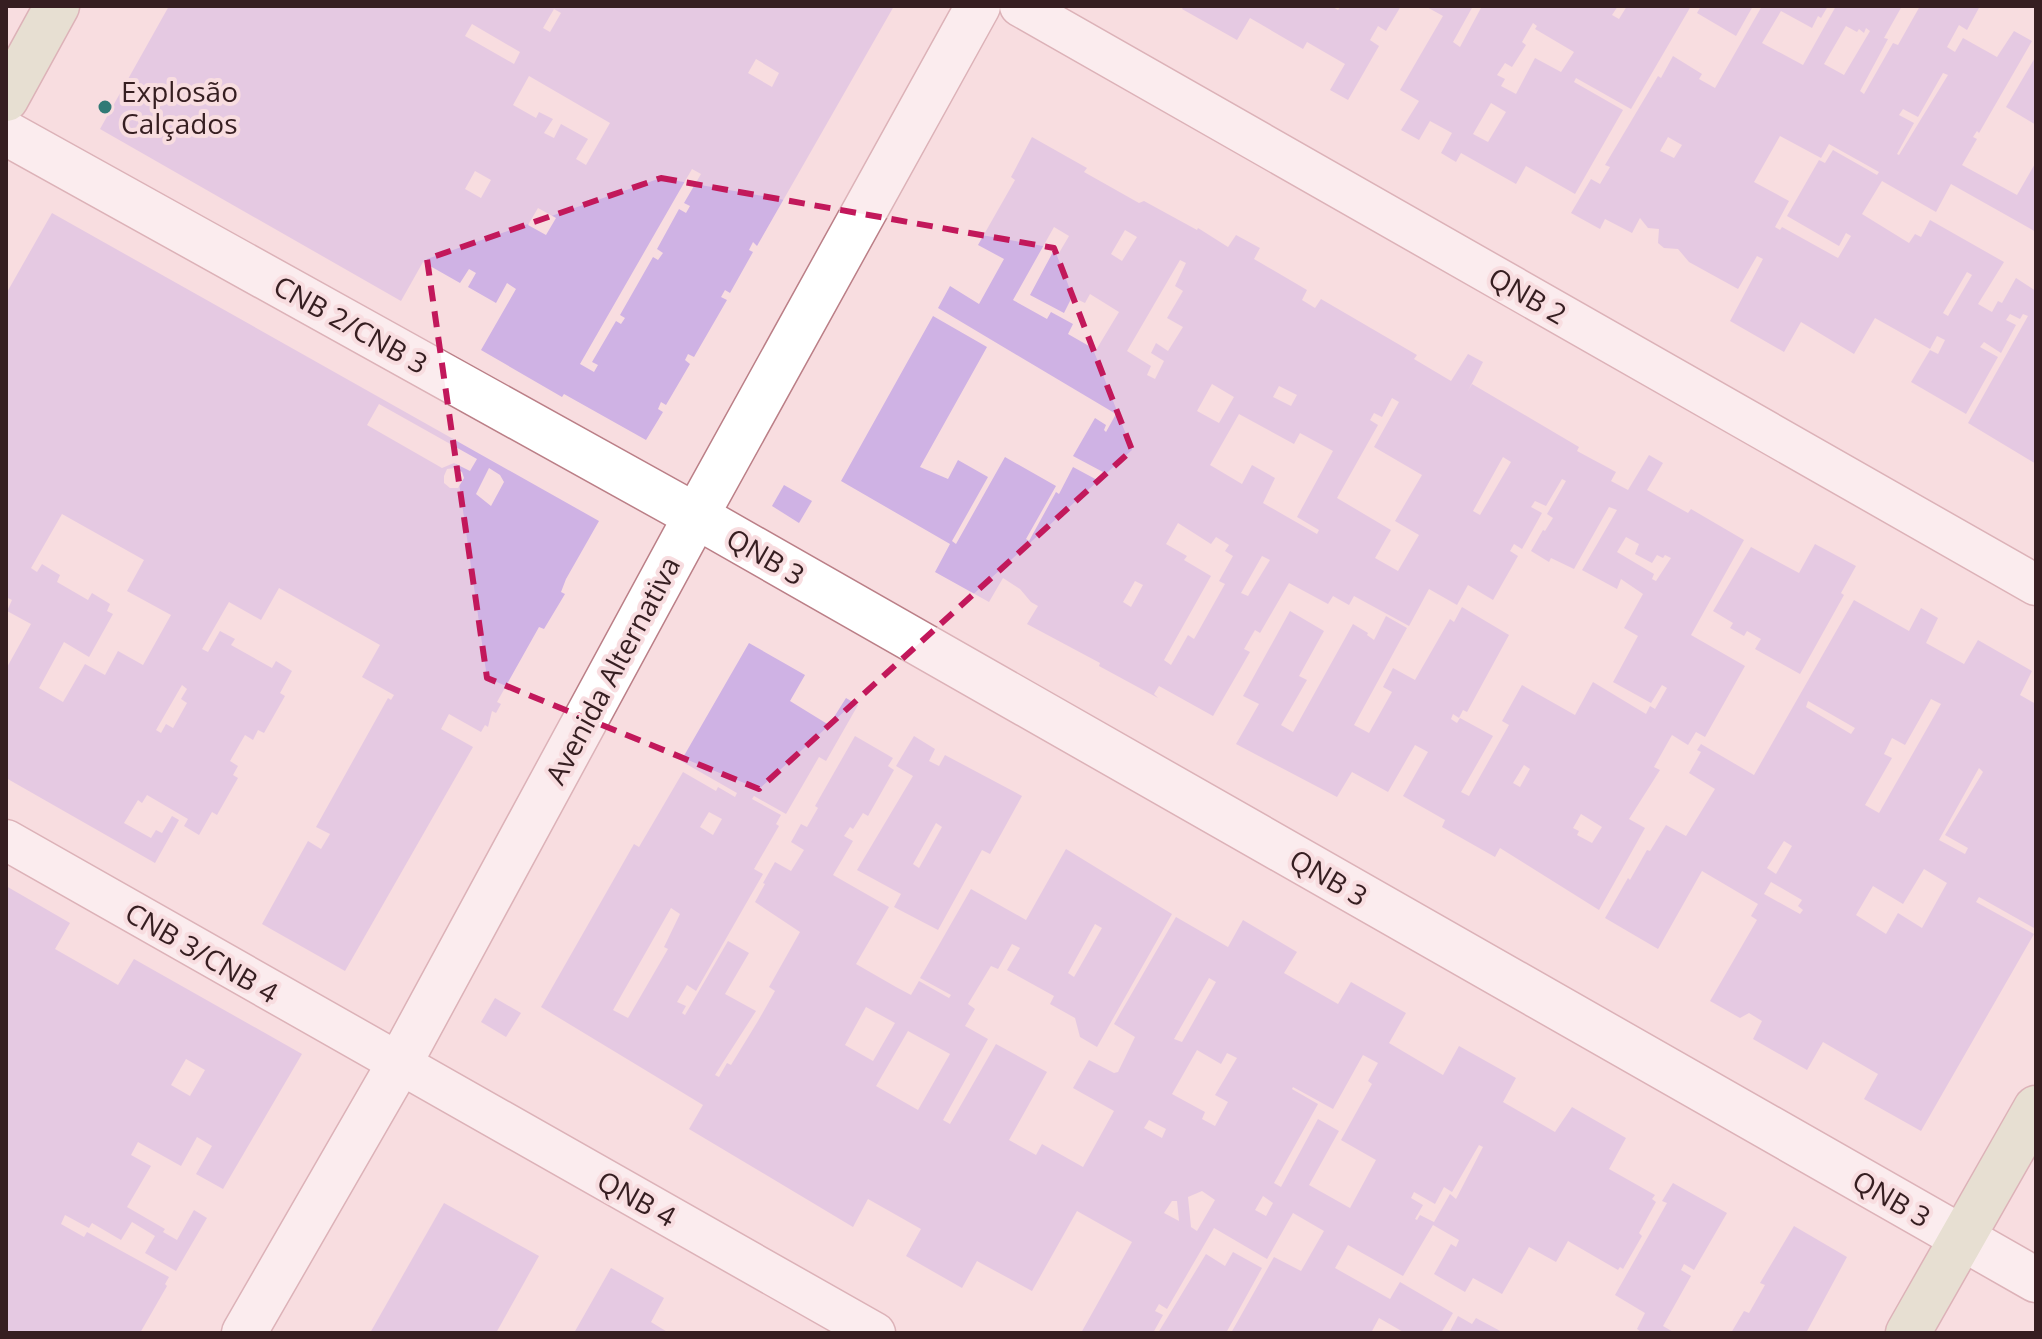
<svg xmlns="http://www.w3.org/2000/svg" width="2042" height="1339" viewBox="0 0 2042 1339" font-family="'Open Sans',sans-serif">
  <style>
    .building { fill: #cfb2e4; fill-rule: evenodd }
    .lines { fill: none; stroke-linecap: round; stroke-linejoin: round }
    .minor-casing { stroke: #bb7f87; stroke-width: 43 }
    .tertiary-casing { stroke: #bb7f87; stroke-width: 47 }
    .secondary-casing { stroke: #bb7f87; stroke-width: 47 }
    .minor { stroke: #fff; stroke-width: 40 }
    .tertiary { stroke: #fff; stroke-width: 44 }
    .secondary { stroke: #d3e2c0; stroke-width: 44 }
    .marked { fill: none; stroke: #c2185b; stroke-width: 6; stroke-dasharray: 16 10; stroke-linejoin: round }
    .poi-dot { fill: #317a76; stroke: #f8dde0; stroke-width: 3 }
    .labels { text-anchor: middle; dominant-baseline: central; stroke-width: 8; stroke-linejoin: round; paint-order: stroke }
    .poi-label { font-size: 28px; fill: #361e21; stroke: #f8dde0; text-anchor: start }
    .street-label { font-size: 28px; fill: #361e21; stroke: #f8dde0 }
  </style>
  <rect width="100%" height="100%" fill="#f8dde0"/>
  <g class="building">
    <path d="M169,6H894L757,246L753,242L749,250L753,252L730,293L725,290L721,297L727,300L694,357L688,354L685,360L690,364L666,405L661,402L658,409L663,412L646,440L564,394L562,397L481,350L516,289L507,283L496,303L468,287L476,273L469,269L460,283L423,262L401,301L100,129ZM554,9L561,13L550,32L543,28ZM472,24L520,52L514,64L465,36ZM756,59L779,73L772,87L748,73ZM529,76L610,123L586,165L576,159L588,139L561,124L554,138L544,133L553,119L539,112L536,118L513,105ZM692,169L701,174L684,203L690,206L686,213L679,209L657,249L663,253L658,260L653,257L620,315L625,318L621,324L616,321L592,362L598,365L594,372L580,364ZM475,171L491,180L481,198L465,189ZM538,208L556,218L546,235L528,225Z"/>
    <path d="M1184,6H1331L1338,10L1341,6H1401L1386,31L1378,26L1370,40L1379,46L1348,100L1330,90L1345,64L1307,42L1303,49L1250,18L1237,40L1182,9Z"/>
    <path d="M1425,6H1473L1453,42L1460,47L1482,6H1618L1612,15L1619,19L1627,6H1691L1631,109L1576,78L1574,82L1623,110L1575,194L1526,166L1516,184L1461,153L1456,162L1441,153L1452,133L1430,121L1419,140L1401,130L1419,101L1400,90L1443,16ZM1533,23L1537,26L1535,29L1574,52L1561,72L1535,58L1516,94L1501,86L1505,79L1497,75L1505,63L1512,67L1526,45L1522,42ZM1491,103L1506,112L1488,142L1473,134Z"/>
    <path d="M1701,6H1753L1736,36L1697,13Z"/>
    <path d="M1762,6H1828L1821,18L1818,16L1812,28L1781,11L1762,43L1803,65L1836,6H1902L1884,38L1888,39L1860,91L1864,94L1893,43L1898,45L1920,6H1980L1967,30L1959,25L1947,47L1955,52L1963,38L1997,57L2014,31L2032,41L1979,133L1977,131L1973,137L1977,139L1962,165L2017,195L2036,162V232L1951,184L1936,212L1882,181L1862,214L1909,243L1915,234L1921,237L1930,220L2004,262L1978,304L1992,312L1998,301L2002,303L2016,278L2036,291V464L1968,423L2028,316L2023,314L2020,319L2010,314L2006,320L2016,325L2001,353L1984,342L1980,347L1998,357L1966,414L1911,382L1930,350L1938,354L1945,340L1937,336L1930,349L1875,318L1854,354L1801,322L1784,352L1730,321L1763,259L1757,256L1738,289L1689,262L1678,249L1664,248L1658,243L1659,229L1648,228L1640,218L1632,233L1605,219L1600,229L1571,213L1591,179L1600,184L1610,167L1605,165L1658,76L1661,78L1673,56L1702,74L1699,79L1715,88ZM1846,26L1857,32L1859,29L1864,33L1866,28L1870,31L1844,75L1824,64ZM1943,73L1948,75L1899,155L1897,154L1914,123L1899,115L1903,109L1918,117ZM1780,136L1821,158L1829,144L1879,172L1877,175L1833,150L1825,163L1819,160L1787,216L1839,246L1846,233L1851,236L1838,258L1782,227L1780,230L1775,227L1789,201L1754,182ZM1668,137L1682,145L1674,158L1660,151ZM1967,272L1972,275L1948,316L1943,313Z"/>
    <path d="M2036,56V125L2006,107Z"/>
    <path d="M1032,137L1087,168L1084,172L1139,203L1144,201L1197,230L1198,228L1228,247L1236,235L1260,248L1254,259L1307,290L1302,300L1315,308L1321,299L1417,355L1414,359L1451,381L1468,354L1483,362L1468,391L1472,384L1579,447L1577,451L1616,472L1611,481L1628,490L1649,455L1663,463L1647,490L1688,513L1691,509L1744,540L1691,635L1745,666L1705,737L1696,732L1688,745L1672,735L1654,767L1660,770L1629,819L1645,828L1599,910L1500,848L1495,857L1442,827L1445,820L1403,796L1428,752L1415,745L1388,792L1352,772L1337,797L1236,744L1259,704L1243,696L1290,611L1324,631L1299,676L1307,680L1281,725L1293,732L1353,624L1368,633L1367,635L1374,640L1386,616L1407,628L1354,725L1369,733L1392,692L1383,687L1393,668L1415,680L1450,619L1454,622L1462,607L1509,635L1467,712L1463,710L1459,718L1453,714L1451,719L1457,723L1460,718L1493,736L1461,792L1469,796L1509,725L1502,721L1522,685L1575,715L1593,682L1646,714L1650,706L1655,709L1667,688L1662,685L1651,703L1613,682L1638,636L1624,628L1643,594L1621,579L1617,589L1582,570L1617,510L1609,507L1574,569L1551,558L1549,562L1531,551L1543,530L1545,531L1553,518L1547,514L1566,481L1562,479L1546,506L1535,501L1531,507L1542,513L1522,549L1514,544L1510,551L1518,556L1493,600L1468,585L1457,605L1429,589L1409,626L1354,596L1349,605L1333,596L1328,604L1289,583L1260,633L1255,630L1244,649L1250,652L1213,716L1159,686L1154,694L1158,698L1099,666L1100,663L1027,624L1038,606L1031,602L1020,589L1003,578L989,602L935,572L950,544L841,481L933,316L987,347L920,467L948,479L958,460L988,477L952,541L956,544L1005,457L1056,486L1026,539L1029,541L1056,492L1059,494L1073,467L1099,481L1103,472L1073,456L1095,418L1106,425L1104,430L1106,432L1116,414L938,308L950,286L979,304L1004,259L978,245L1015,180L1011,177ZM1054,227L1069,236L1059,253L1054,250L1030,295L1064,313L1072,297L1085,303L1090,294L1119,312L1096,350L1068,334L1073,324L1051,312L1047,319L1013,300ZM1125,230L1137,237L1122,261L1111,254ZM1180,260L1186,263L1175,286L1183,291L1167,318L1183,327L1168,351L1156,343L1151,353L1164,361L1155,379L1147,375L1151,366L1127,351ZM1212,384L1234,397L1219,423L1197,411ZM1279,386L1297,395L1291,406L1273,397ZM1392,398L1399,402L1374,447L1422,475L1395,521L1419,535L1398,571L1375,558L1391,530L1337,498L1378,425L1370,420L1374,413L1382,417ZM1239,414L1294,444L1300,433L1333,451L1297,517L1319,530L1317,534L1263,503L1275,478L1252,465L1242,484L1210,465ZM1503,457L1511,462L1480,515L1473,511ZM1178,523L1211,544L1216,537L1229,545L1225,551L1233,556L1219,581L1225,584L1194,639L1188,635L1171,665L1164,660L1211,576L1184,560L1187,556L1166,544ZM1626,537L1639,544L1635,554L1652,563L1657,555L1663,558L1665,555L1671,558L1656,581L1652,579L1654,574L1617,552ZM1262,556L1270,560L1248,596L1241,593ZM1135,581L1143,585L1131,607L1123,602ZM1524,765L1530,769L1520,787L1513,783ZM1581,814L1602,827L1592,843L1577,835L1579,831L1573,828Z"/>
    <path d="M52,213L599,521L566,579L561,592L565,594L544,629L539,627L497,702L501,704L496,713L492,711L488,727L485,725L481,732L449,714L441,729L473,747L345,971L262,924L308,841L321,849L330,834L316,827L388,698L391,700L394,695L362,677L380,645L279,588L261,620L229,602L202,649L208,652L220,631L235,639L231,645L272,668L276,661L292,671L280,693L285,696L264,733L258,730L253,740L245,735L230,761L238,766L233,775L238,778L217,815L212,812L199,835L184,826L188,819L147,795L142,803L138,800L124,823L151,838L156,830L162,833L172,816L179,820L155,863L6,778V669L31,624L7,611L12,600L6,597V294ZM379,404L477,459L470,471L454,463L442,468L367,425ZM455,468L462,472L464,478L458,488H450L444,483V476L447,469ZM489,468L500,475L504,482L491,506L476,494ZM62,514L144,560L127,591L171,615L143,665L118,651L105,675L85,664L63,702L39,688L64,642L89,657L113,614L107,611L110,604L92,593L88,600L57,582L60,575L42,564L37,572L31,568ZM182,685L187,689L181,699L187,703L173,728L166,724L161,733L156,730Z"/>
    <path d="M784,485L812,501L799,523L772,506Z"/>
    <path d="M1815,544L1856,566L1841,593L1844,595L1800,674L1755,649L1761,639L1747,631L1744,636L1730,628L1733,623L1713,611L1751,547L1799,573Z"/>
    <path d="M1854,600L1909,631L1921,608L1938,618L1926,643L1964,664L1978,640L2032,671L2020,695L2036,704V924L2034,928L1979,897L1976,902L2034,934L1921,1131L1864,1099L1878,1074L1871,1070L1823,1042L1807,1070L1753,1039L1762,1021L1749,1013L1740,1018L1710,1001L1757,920L1751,916L1758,904L1702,871L1658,949L1605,918L1628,878L1630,880L1647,850L1650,851L1666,825L1686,836L1715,789L1689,773L1701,752L1697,750L1701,744L1754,775ZM1931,699L1941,704L1879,813L1865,805L1892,758L1884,754L1892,738L1905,745ZM1808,701L1855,728L1851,734L1806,707ZM1979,768L1983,772L1945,835L1968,848L1965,854L1939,840ZM1784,841L1792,846L1776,874L1767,868ZM1924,869L1947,883L1922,928L1898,913L1886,934L1856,915L1873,886L1903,904ZM1771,882L1802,900L1798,906L1803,910L1800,914L1764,894Z"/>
    <path d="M749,643L805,675L790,701L829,725L846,698L858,705L826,761L819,757L786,814L754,796L752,799L781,815L776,824L779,826L754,869L763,874L696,991L687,985L677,1002L686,1006L682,1013L685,1015L728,941L749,953L725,994L756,1011L715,1075L719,1077L727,1063L731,1065L758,1021L775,991L769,987L800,932L755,902L765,884L763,883L775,862L791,871L804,850L791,842L801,824L807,827L818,808L815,806L855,736L893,758L888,766L894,770L868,816L863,813L853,829L850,827L844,836L853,841L833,875L889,907L856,964L896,987L911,995L919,981L949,998L951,995L920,978L971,889L1026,920L1066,849L1172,914L1097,1047L1080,1037L1075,1018L1050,1004L1054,996L1007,970L1020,948L1012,944L998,969L991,966L968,1004L975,1009L965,1026L988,1039L943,1120L950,1124L996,1044L1047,1072L1009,1140L1036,1155L1042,1144L1083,1167L1114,1111L1073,1088L1089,1060L1114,1073L1118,1072L1135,1037L1114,1024L1176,917L1228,947L1243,920L1297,952L1284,973L1338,1004L1351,982L1406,1013L1389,1043L1443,1075L1459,1046L1516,1078L1503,1102L1555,1132L1572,1107L1626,1138L1609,1169L1655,1195L1652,1199L1656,1202L1639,1233L1642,1236L1623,1269L1620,1267L1618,1270L1568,1241L1556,1262L1529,1247L1502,1294L1473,1278L1465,1292L1434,1274L1451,1244L1456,1247L1459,1240L1433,1225L1403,1276L1348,1245L1335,1268L1390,1299L1400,1282L1453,1313L1441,1333H1405L1379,1318L1371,1333H1231L1274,1257L1301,1271L1324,1231L1293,1213L1267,1259L1214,1228L1167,1309L1159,1304L1155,1311L1163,1315L1153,1333H1081L1132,1242L1077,1211L1032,1291L977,1261L962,1288L906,1256L921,1229L868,1199L853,1227L689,1129L703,1105L541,1007L634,844L639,847L683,772L716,791L718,787L735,797L737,793L681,761ZM709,812L722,819L713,835L700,827ZM671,908L680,914L664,947L668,949L628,1018L613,1010ZM1095,924L1102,928L1074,977L1068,973ZM1209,978L1216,982L1182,1042L1174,1039ZM866,1007L895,1023L873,1061L845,1045ZM908,1031L950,1054L918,1110L876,1086ZM1197,1050L1221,1064L1227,1053L1237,1058L1215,1095L1228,1102L1215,1126L1202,1119L1205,1112L1172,1094ZM1363,1055L1378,1063L1368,1081L1372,1084L1341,1140L1376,1160L1350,1208L1309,1185L1339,1131L1318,1119L1281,1187L1274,1183L1318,1104L1292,1089L1293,1087L1333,1109ZM1149,1120L1166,1129L1162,1138L1144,1128ZM1479,1145L1483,1147L1456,1199L1450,1194L1434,1222L1420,1215L1417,1220L1415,1219L1423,1205L1411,1198L1414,1192L1435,1204L1444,1187L1452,1192ZM1202,1191L1215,1200L1197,1231L1191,1227L1188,1197ZM1263,1196L1273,1203L1266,1216L1255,1210ZM1172,1201H1177L1179,1221L1164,1213Z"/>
    <path d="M914,736L935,749L929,761L939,766L945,755L1022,796L990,854L982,850L938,930L894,907L901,894L857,870L913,776L896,766ZM936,823L942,827L919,868L913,864Z"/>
    <path d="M6,886L70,923L55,949L118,985L134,959L302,1054L223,1189L196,1174L212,1146L197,1137L181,1166L138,1142L131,1155L151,1166L127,1207L165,1229L163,1232L177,1240L194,1210L207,1218L176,1271L145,1253L155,1236L132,1222L121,1240L92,1223L89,1228L65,1215L61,1224L84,1237L87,1232L169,1277L165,1284L167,1286L140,1333H6ZM186,1059L205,1070L190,1096L171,1085Z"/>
    <path d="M495,998L521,1013L506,1037L481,1022Z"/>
    <path d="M1673,1183L1727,1213L1694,1270L1684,1264L1681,1270L1691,1276L1663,1326L1675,1333H1643L1637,1329L1645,1313L1615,1295L1667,1203L1662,1201Z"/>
    <path d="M444,1203L539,1256L496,1333H370Z"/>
    <path d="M1794,1226L1847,1257L1806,1333H1731L1744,1311L1749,1313L1765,1285L1760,1283Z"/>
    <path d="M1233,1252L1262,1268L1226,1333H1158L1206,1254L1225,1266Z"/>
    <path d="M611,1268L664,1298L651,1322L669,1333H574Z"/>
    <path d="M1458,1316L1472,1324L1476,1318L1504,1333H1449Z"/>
  </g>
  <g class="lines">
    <defs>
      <g id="minor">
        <path d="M1020,6L2036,585"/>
        <path d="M6,840L875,1333"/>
      </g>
      <g id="tertiary">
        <path d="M6,133L696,516L2036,1280"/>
        <path d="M244,1333L399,1064L696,516L978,6"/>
      </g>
      <g id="secondary">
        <path d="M6,99L57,6"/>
        <path d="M1908,1333L2036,1108"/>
      </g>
    </defs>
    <use href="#minor" class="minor-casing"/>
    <use href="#tertiary" class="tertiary-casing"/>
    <use href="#secondary" class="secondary-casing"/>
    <use href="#minor" class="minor"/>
    <use href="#tertiary" class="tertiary"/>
    <use href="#secondary" class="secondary"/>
  </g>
  <path d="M0 0H2042V1339H0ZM661,178L1054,248L1132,450L759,789L487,678L427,259Z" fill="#f8dde0" fill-opacity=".55" fill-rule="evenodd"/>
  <path class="marked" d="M661,178L1054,248L1132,450L759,789L487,678L427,259Z"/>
  <circle class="poi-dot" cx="105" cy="107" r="8"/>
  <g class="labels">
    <g class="poi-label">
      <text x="121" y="91">Explosão<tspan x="121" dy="32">Calçados</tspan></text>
    </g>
    <g class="street-label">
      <text transform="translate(1528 295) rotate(30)">QNB 2</text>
      <text transform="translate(351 324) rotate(29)">CNB 2/CNB 3</text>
      <text transform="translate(766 556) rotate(30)">QNB 3</text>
      <text transform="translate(612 670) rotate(-62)">Avenida Alternativa</text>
      <text transform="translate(1329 877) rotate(30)">QNB 3</text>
      <text transform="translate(202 952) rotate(30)">CNB 3/CNB 4</text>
      <text transform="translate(637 1198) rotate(29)">QNB 4</text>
      <text transform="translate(1892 1198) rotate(30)">QNB 3</text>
    </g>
  </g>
  <rect width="2042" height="1339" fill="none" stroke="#361e21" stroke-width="16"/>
</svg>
